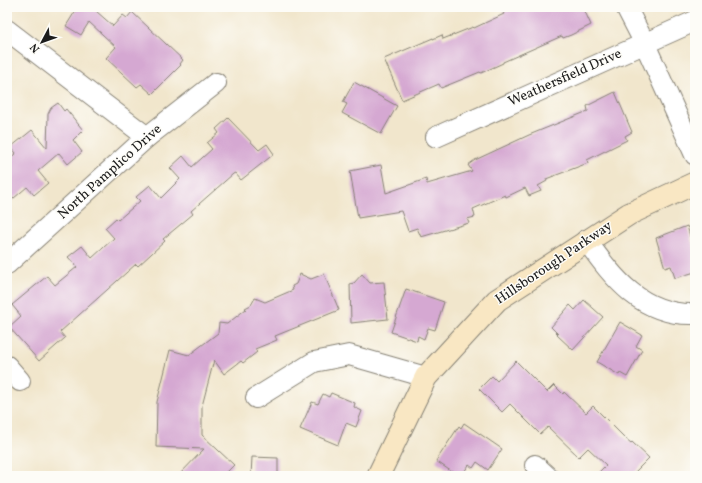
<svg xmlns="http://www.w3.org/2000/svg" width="702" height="483" viewBox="0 0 702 483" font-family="Vollkorn,serif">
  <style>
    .building { fill: #d5a8d2 }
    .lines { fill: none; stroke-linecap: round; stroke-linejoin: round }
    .street-casing { stroke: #868174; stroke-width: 22 }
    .secondary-casing { stroke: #868174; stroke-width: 24 }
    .street { stroke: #fff; stroke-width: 20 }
    .secondary { stroke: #f9e7c3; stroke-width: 22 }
    .labels { text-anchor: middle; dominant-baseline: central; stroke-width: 3; stroke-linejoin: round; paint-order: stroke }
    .street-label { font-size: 14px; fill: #1c1c1c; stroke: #fdfcf7 }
  </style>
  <rect width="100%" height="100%" fill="#fdfcf7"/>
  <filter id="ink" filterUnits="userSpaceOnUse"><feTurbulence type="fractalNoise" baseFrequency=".025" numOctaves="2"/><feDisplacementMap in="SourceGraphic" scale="8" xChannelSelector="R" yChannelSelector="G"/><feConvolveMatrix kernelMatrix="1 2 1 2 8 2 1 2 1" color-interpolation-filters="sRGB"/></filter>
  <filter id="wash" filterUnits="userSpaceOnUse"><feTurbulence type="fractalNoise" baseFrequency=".012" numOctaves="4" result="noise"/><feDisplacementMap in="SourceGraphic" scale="16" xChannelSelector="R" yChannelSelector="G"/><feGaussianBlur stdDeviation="0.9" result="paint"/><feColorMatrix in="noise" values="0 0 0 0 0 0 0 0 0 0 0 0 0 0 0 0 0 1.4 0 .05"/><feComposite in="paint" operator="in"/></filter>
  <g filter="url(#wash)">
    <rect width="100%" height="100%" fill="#f1e6cc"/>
    <g id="blocks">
      <g class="building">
        <path d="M72,7H98L96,11L113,26L123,15L127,18L132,12L183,60L180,64L181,65L152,94L141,84L137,87L106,58L116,47L89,22L81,35L66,26L76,10Z"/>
        <path d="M516,7H583L591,25L571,35L563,38L562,36L503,62V63L481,73L480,72L441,88L439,84L402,100L384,59L433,38V39L442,35L443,39L473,27L474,28L504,14L503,12Z"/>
        <path d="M354,82L397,106L381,134L342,113L347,104L343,102Z"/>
        <path d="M615,92L632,132L625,136L627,140L587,160L588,163L546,179L547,181L538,186L541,191L529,196L525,188L506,197L505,195L473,209L475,217L467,219L469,223L421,237L417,228L408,231L401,211L358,218L350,171L381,165L386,193L426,179L427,184L472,171L468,165L475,160L529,135L588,111L587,106Z"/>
        <path d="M58,103L64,111L66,109L83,130L73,140L82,152L68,164L59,153L38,171L48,183L34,195L27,187L7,204V161L16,153L11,147L32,130L47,148L48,114L51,108Z"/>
        <path d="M228,118L259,150L267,144L274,154L241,180L235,173L233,174L191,211L193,214L163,239L165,241L138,266L136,264L60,332L65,338L39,361L9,327L21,316L12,305L47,276L55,285L77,267L68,257L82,246L92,258L114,238L105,228L116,218L118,220L140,201L136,197L150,185L161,198L180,179L170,168L183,156L192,167L212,149L207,143L219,133L216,129Z"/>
        <path d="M687,226L695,252V272L675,278L671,266L665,268L656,238Z"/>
        <path d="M300,274L311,279L324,274L339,310L275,336L277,340L255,349L257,352L243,363L241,361L224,374L214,360L202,406V435L234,465L223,476H178L204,449L156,447L157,402L170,350L189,355L218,333L219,323L227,324L246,309L245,308L251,305L255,298L265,302L293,290L292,286L296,284Z"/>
        <path d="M362,274L370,283L384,282L388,319L351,323L350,284L354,283Z"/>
        <path d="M406,289L444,302L435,330L428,328L424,339L418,336L417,341L391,332Z"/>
        <path d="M584,300L603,317L573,350L557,335L558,334L551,327L570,305L575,310Z"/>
        <path d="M620,322L642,335L636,346L642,350L627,377L620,373L619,375L597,362Z"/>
        <path d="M516,361L547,392L554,385L563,394L564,392L586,413L593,406L625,438L631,443L632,442L649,458L631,476H595L606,465L588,448L579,457L548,427L540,434L510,404L502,412L479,389L492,376L497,381Z"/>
        <path d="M331,393L355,403L354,407L362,411L356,427L346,423L338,445L300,429L312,402L318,404L323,394L329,397Z"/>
        <path d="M464,423L502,449L488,470L477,462L473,468L469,465L461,476H458L436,461L459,426L461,428Z"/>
        <path d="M252,457L278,458V476H251Z"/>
      </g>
    </g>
  </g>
  <g filter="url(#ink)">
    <use href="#blocks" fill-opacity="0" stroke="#868174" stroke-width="1"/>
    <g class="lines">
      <defs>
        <g id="street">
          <path d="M626,7L644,42L695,155"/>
          <path d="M7,30L147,137"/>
          <path d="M436,137L695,21"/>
          <path d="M586,240C614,279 642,316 695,314"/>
          <path d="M7,264L147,137L216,83"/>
          <path d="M7,366L20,381"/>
          <path d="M256,398L314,362L349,355L426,377"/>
          <path d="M535,465L547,476"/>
        </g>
        <path id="secondary" d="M378,476L426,377L497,300L629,214L695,183"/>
      </defs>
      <use href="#street" class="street-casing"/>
      <use href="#secondary" class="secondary-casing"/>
      <use href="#street" class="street"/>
      <use href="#secondary" class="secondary"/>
    </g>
  </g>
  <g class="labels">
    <g class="street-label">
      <text transform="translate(565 78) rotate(-24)">Weathersfield Drive</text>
      <text transform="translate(110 172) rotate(-42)">North Pamplico Drive</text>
      <text transform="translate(554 263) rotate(-34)">Hillsborough Parkway</text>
    </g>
  </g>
  <rect width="702" height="483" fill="none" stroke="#fdfcf7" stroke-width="24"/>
  <g transform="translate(42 42) rotate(229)" stroke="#fdfcf7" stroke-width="3" paint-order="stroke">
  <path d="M0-3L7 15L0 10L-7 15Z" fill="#1c1c1c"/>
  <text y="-6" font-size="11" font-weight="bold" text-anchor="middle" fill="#1c1c1c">N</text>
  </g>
</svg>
